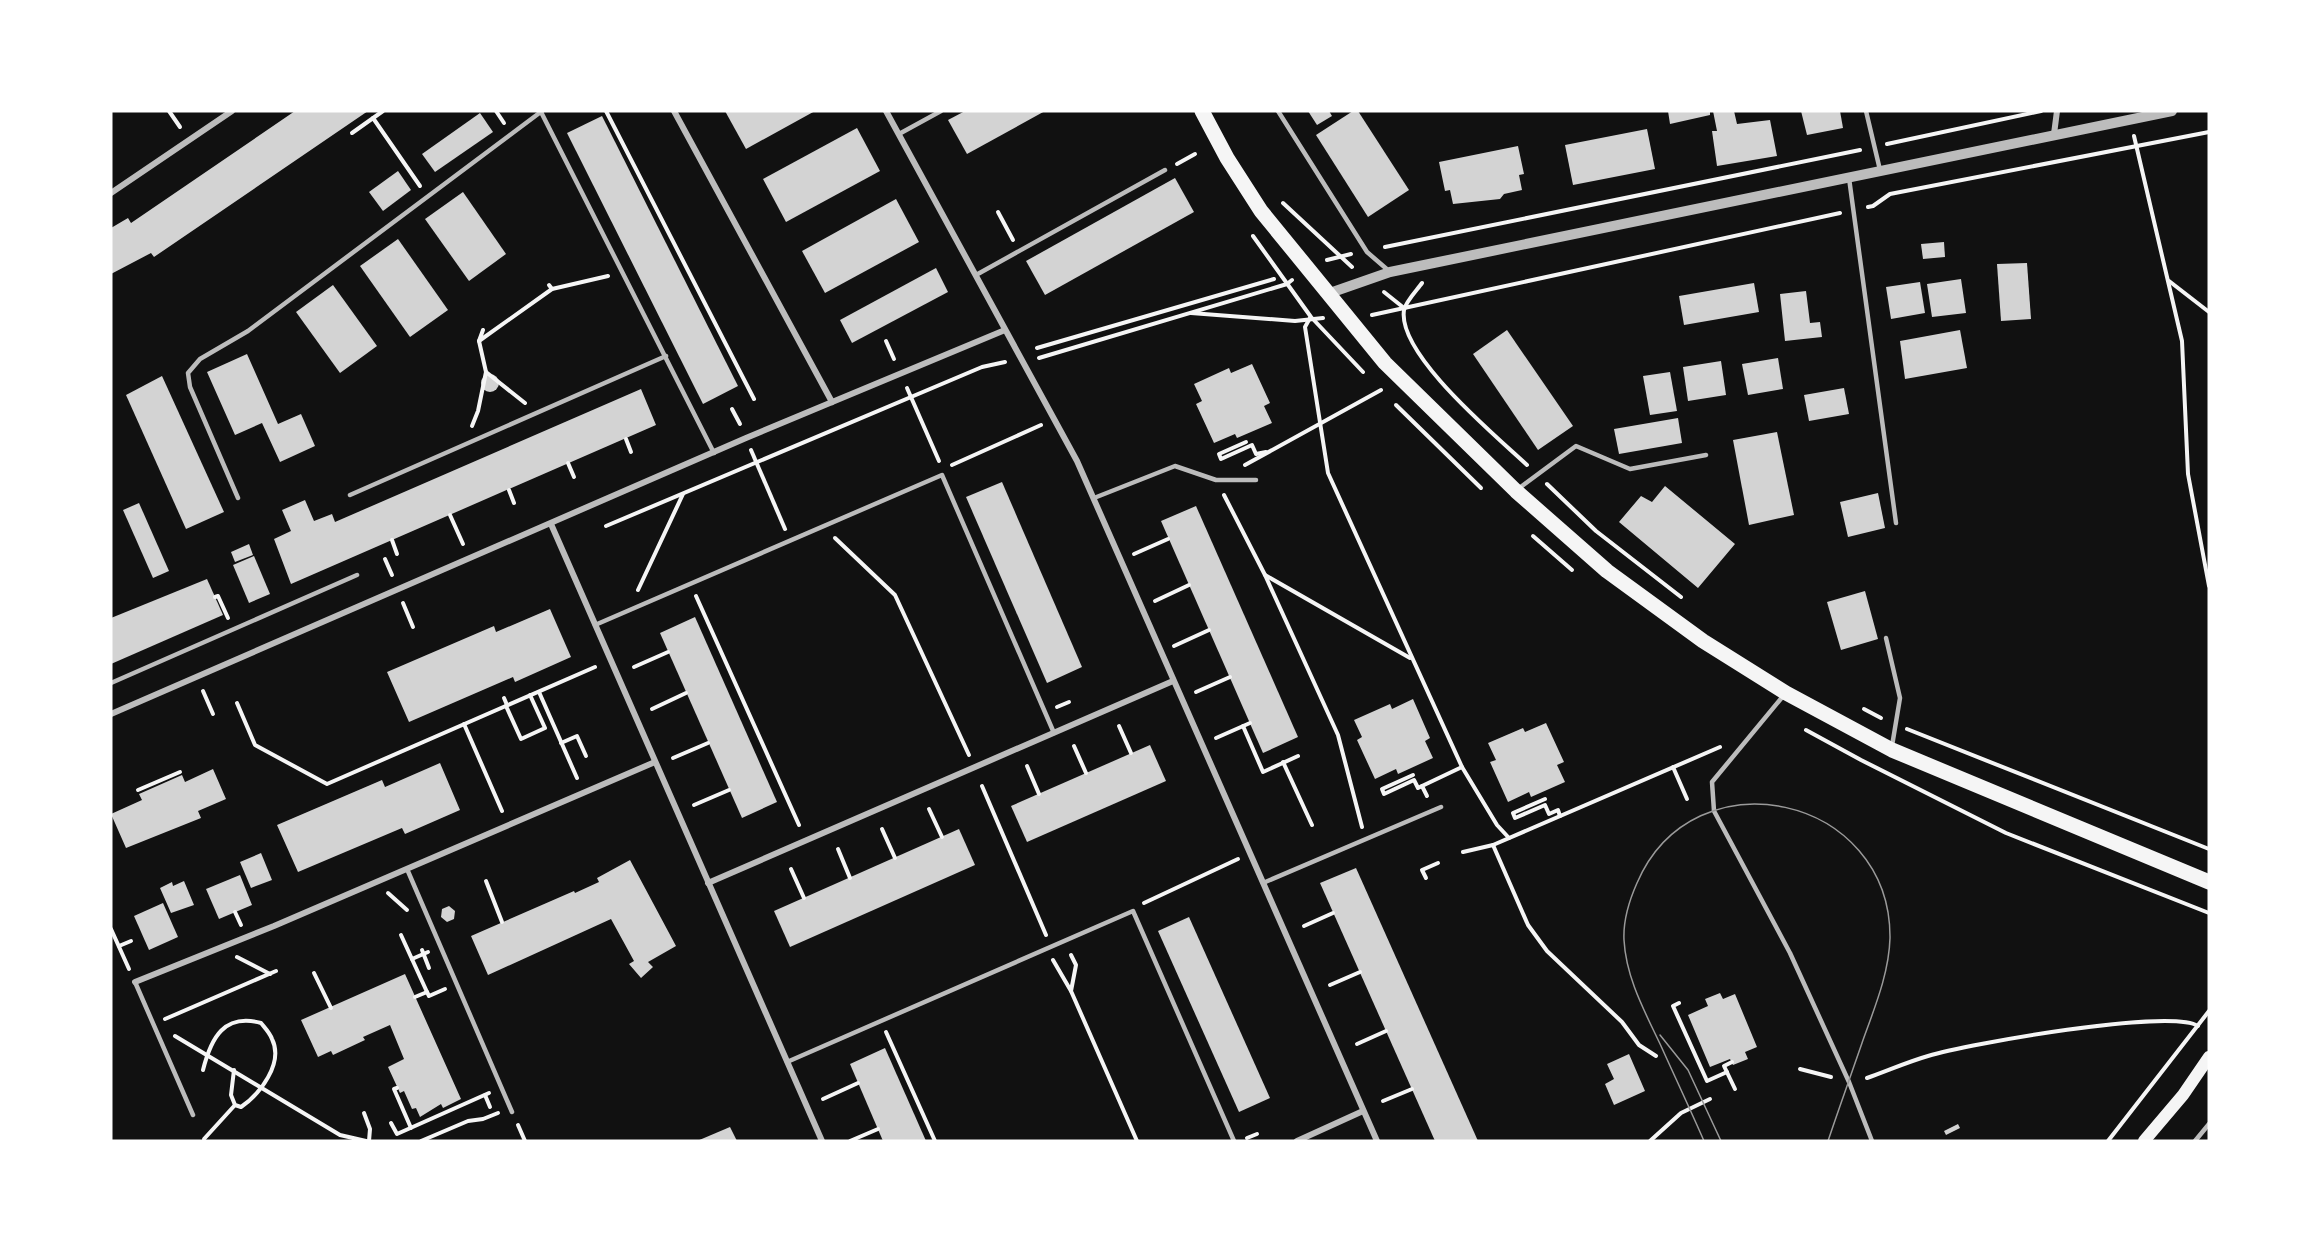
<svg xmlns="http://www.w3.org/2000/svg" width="2320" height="1252" viewBox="0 0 2320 1252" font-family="'PT Sans',sans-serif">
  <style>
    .building { fill: #d3d3d3 }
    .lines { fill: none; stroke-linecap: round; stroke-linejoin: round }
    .path { stroke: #f5f5f5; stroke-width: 4 }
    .service { stroke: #bcbcbc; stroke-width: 4.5 }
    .minor { stroke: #bcbcbc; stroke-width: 6 }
    .tertiary { stroke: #bcbcbc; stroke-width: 10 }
    .secondary { stroke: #f5f5f5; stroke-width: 12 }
    .primary { stroke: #f5f5f5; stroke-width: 15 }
    .tram { stroke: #9a9a9a; stroke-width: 1.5 }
  </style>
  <rect width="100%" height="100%" fill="#111"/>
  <g class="building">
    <path d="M295,111H368L154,257L151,253L111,274V228L128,218L131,223Z"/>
    <path d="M725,111H815L746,149Z"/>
    <path d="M965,111H1045L967,154L948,120Z"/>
    <path d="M1308,111H1329L1332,116L1317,125Z"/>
    <path d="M1353,111H1358L1409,190L1368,217L1316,135Z"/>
    <path d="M1668,111H1710V115L1670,124Z"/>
    <path d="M1713,111H1734L1737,124L1770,120L1777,156L1717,166L1712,131H1717Z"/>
    <path d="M1801,111H1840L1843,128L1807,135Z"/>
    <path d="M480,113L493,132L435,172L422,154Z"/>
    <path d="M602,116L738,386L703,404L567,133Z"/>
    <path d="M857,128L880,171L786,222L763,179Z"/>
    <path d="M1647,129L1655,169L1573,185L1565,145Z"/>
    <path d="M1518,146L1524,174L1519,175L1522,190L1504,194L1500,199L1453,204L1450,190L1445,191L1439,162Z"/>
    <path d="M398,171L411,190L383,211L369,192Z"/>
    <path d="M1175,178L1194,212L1045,295L1026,261Z"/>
    <path d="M463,192L506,254L469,281L425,219Z"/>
    <path d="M896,199L919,242L825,293L802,251Z"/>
    <path d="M398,239L448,310L410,337L360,266Z"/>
    <path d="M1944,242L1945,257L1923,259L1921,244Z"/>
    <path d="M2027,263L2031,319L2001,321L1997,264Z"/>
    <path d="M936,268L948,292L852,343L840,320Z"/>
    <path d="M1961,279L1966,313L1932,317L1927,284Z"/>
    <path d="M1920,282L1925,313L1891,319L1886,287Z"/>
    <path d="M1754,283L1759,312L1684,325L1679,296Z"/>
    <path d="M333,285L377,346L340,373L296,312Z"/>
    <path d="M1806,291L1810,323L1820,322L1822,337L1785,341L1780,294Z"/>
    <path d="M1507,330L1573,426L1538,450L1473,354Z"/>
    <path d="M1960,330L1967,368L1905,379L1900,341Z"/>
    <path d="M247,354L278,424L301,414L315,446L280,462L262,423L235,435L207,372Z"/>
    <path d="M1778,358L1783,389L1748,395L1742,364Z"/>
    <path d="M1721,361L1726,395L1688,401L1683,367Z"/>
    <path d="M1252,364L1270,403L1264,406L1272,423L1237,438L1235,434L1214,443L1196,404L1202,401L1194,384L1229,368L1231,373Z"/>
    <path d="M1670,372L1677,411L1650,415L1643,376Z"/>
    <circle cx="490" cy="383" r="9"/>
    <path d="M162,376L224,512L186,529L126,395Z"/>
    <path d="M1844,388L1849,414L1809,421L1804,395Z"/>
    <path d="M641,389L656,425L291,584L274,539L291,531L282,510L305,500L314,521L332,514L335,522Z"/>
    <path d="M1678,418L1682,443L1619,454L1614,429Z"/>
    <path d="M1777,432L1794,515L1749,525L1733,440Z"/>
    <path d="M1002,482L1082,667L1047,683L966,497Z"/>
    <path d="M1665,486L1735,544L1698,588L1619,522L1641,496L1652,502Z"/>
    <path d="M1878,493L1885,528L1848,537L1840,502Z"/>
    <path d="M139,503L169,571L153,578L123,510Z"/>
    <path d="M1196,506L1298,737L1263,753L1161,521Z"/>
    <path d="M249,544L253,555L235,562L231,552Z"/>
    <path d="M254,556L270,594L249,603L233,565Z"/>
    <path d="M207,579L223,615L111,664V618Z"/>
    <path d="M1865,591L1878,639L1841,650L1827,602Z"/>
    <path d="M550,609L571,657L515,682L513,677L409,722L387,672L494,626L496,632Z"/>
    <path d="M695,617L777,802L742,818L660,633Z"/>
    <path d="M1413,699L1430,738L1425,741L1433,758L1398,774L1396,769L1375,779L1357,740L1362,737L1354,720L1390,704L1392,709Z"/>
    <path d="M1546,723L1564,762L1557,765L1565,782L1531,797L1529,792L1508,802L1490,762L1496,760L1488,743L1523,728L1525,732Z"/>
    <path d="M1150,745L1166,781L1027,842L1011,806Z"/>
    <path d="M440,763L460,810L405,834L402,828L298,872L277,825L382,780L385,787Z"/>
    <path d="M213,769L226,799L198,811L201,818L126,848L111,814L142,800L139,794L182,775L185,782Z"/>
    <path d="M959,829L975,865L790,947L774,911Z"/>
    <path d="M261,853L272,880L251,888L240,862Z"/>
    <path d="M630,860L676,946L648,962L653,967L641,978L629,964L634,961L611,919L488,975L471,936L574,891L575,893L599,882L597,878Z"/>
    <path d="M1356,868L1478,1141H1435L1320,883Z"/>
    <path d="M240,875L252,905L219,919L206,889Z"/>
    <path d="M184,881L194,905L171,913L160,888L172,882L173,886Z"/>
    <path d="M163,903L178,937L149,950L134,916Z"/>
    <path d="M449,906L455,911L454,919L447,922L441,917L442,909Z"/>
    <path d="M1189,917L1270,1098L1239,1112L1158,931Z"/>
    <path d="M405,974L461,1099L443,1108L441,1104L420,1117L416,1108L412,1109L404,1091L400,1093L388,1067L404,1059L390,1025L363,1037L365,1040L333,1055L331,1051L318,1057L301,1020Z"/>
    <path d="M1720,993L1723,999L1735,994L1757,1047L1745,1052L1748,1059L1733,1065L1730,1059L1710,1067L1688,1015L1708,1006L1705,999Z"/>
    <path d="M885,1048L926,1141H883L850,1064Z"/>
    <path d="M1629,1054L1645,1091L1614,1105L1605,1084L1614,1079L1607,1064Z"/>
    <path d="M1958,1124L1960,1128L1946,1135L1944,1131Z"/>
    <path d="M730,1127L737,1141H697Z"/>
  </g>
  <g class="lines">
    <g class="path">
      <path d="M169,111L180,127"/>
      <path d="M496,111L504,123"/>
      <path d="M606,111L754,399"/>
      <path d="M373,118L420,186"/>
      <path d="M352,133L383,111"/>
      <path d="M2134,136L2182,341L2188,474L2209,586"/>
      <path d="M1887,144L2041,111"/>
      <path d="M1177,164L1195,154"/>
      <path d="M1283,203L1352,267"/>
      <path d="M1868,207L1873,206L1890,194L2209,132"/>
      <path d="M998,212L1013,240"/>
      <path d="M1253,236L1311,317L1363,372"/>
      <path d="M1385,247L1860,150"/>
      <path d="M1327,260L1351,254"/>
      <path d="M2169,281L2209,312"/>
      <path d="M1422,283C1417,290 1406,301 1404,310C1397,354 1495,435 1527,465"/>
      <path d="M549,285L552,289"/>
      <path d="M1384,292L1404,308"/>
      <path d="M1191,313L1295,321L1323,318"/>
      <path d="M1372,315L1840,213"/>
      <path d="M1310,318L1305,327L1328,473L1462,767L1497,825L1509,838"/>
      <path d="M483,330L479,341L486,372L525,403"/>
      <path d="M479,341L552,289L608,276"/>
      <path d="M886,341L894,359"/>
      <path d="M1037,348L1274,279"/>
      <path d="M1039,358L1287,284L1292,280"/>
      <path d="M907,388L939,461"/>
      <path d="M1396,405L1481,488"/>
      <path d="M732,409L740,424"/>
      <path d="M472,426L478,411L486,372"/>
      <path d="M626,439L631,452"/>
      <path d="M1246,442L1219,454L1221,459L1252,445L1256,454L1266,452"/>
      <path d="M751,450L785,529"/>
      <path d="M568,463L574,477"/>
      <path d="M952,465L1041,425"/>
      <path d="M1245,465L1381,390"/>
      <path d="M1547,484L1596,531L1681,597"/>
      <path d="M509,490L514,503"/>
      <path d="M1224,495L1265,575L1338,735L1362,827"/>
      <path d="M450,515L463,544"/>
      <path d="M606,526L982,367L1005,362"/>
      <path d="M1533,536L1572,570"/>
      <path d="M835,538L895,595L969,755"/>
      <path d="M392,540L397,554"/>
      <path d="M1134,554L1168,539"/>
      <path d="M385,559L392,575"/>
      <path d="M1265,575L1410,658"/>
      <path d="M638,590L683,494"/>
      <path d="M696,596L799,825"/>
      <path d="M215,597L218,596L228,618"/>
      <path d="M1155,601L1189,585"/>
      <path d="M403,603L413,627"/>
      <path d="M1174,646L1209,630"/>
      <path d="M634,667L668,652"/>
      <path d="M203,691L213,714"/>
      <path d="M539,692L577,778"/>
      <path d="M1196,692L1230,677"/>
      <path d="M504,698L507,705"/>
      <path d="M237,703L255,745L327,784L595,667"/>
      <path d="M506,706L521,739L545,728L530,695"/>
      <path d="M1057,707L1069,702"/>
      <path d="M652,709L686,693"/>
      <path d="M1864,709L1881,718"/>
      <path d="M464,724L502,811"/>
      <path d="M1119,726L1131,753"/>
      <path d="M1243,726L1263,772L1298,756"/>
      <path d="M1907,729L2209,849"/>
      <path d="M1806,730L1861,760L2006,833L2209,913"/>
      <path d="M1216,738L1250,723"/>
      <path d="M561,743L577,736L586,756"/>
      <path d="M1074,746L1086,773"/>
      <path d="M673,758L708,743"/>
      <path d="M1283,762L1312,825"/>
      <path d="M1027,766L1039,794"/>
      <path d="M1673,767L1687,799"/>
      <path d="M1413,775L1382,789L1384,794L1414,780L1418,788L1422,786"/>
      <path d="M982,786L1046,935"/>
      <path d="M138,790L180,772"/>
      <path d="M1427,796L1422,786L1462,767"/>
      <path d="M1545,799L1513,813L1515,818L1545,805L1549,814L1558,810L1560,816"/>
      <path d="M694,805L729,790"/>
      <path d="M929,809L942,837"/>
      <path d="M882,829L895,858"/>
      <path d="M1493,845L1528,925L1547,951L1622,1022L1639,1045L1656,1056"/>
      <path d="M838,849L850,878"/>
      <path d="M1463,852L1493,845L1720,747"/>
      <path d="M791,869L804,898"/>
      <path d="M1426,878L1422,870L1438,863"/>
      <path d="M486,881L502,922"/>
      <path d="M388,893L407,910"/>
      <path d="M1144,903L1238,859"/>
      <path d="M235,912L241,925"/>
      <path d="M1304,926L1333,913"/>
      <path d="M111,929L129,969"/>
      <path d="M401,935L427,992"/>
      <path d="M119,946L131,941"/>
      <path d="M422,950L429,968"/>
      <path d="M237,957L270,974"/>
      <path d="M412,959L428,952"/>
      <path d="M1053,960L1071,991L1137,1141"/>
      <path d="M314,973L331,1008"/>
      <path d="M1330,985L1360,972"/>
      <path d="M1071,991L1076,965L1071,955"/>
      <path d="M415,997L427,992L429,996L445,989"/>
      <path d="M1679,1003L1673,1006L1707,1081L1727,1072"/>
      <path d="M165,1019L276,971"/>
      <path d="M886,1032L935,1141"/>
      <path d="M175,1036L340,1135L366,1141"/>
      <path d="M1357,1044L1386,1031"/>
      <path d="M1732,1062L1724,1066L1735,1089"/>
      <path d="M1800,1069L1831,1077"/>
      <path d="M203,1070C211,1038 224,1013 261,1023C265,1028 270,1033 272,1039C284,1063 260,1094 241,1107L235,1105L231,1095L234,1070"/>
      <path d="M1867,1078C1887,1071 1907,1062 1928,1056C1967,1044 2170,1008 2198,1026"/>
      <path d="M397,1088L394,1089L411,1128"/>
      <path d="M485,1095L490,1107"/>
      <path d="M823,1099L858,1083"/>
      <path d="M1383,1101L1412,1089"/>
      <path d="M364,1113L370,1129L369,1141"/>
      <path d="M391,1123L397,1134L489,1093"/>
      <path d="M518,1125L525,1141"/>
      <path d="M1247,1138L1257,1134"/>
      <path d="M204,1139L235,1105"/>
      <path d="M421,1141L468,1121L483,1119L498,1113"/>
      <path d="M850,1141L878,1129"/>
      <path d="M1650,1141L1681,1113L1710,1099"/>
      <path d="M2108,1141L2209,1011"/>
    </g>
    <g class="service">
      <path d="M1278,111L1367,252L1389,271"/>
      <path d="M1866,111L1880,170"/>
      <path d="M541,112L714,453"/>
      <path d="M899,134L941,111"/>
      <path d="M1849,178L1896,523"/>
      <path d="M976,275L1165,170"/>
      <path d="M1518,489L1576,446L1630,469L1706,455"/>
      <path d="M350,495L666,356"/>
      <path d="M238,498L190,387L188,373L200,359L248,331L542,111"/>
      <path d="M1094,498L1175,466L1216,480H1256"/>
      <path d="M595,625L942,475L1054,733"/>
      <path d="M1886,638L1900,698L1892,746"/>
      <path d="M111,683L357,575"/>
      <path d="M1784,695L1712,782L1714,811L1790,953L1849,1082L1872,1141"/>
      <path d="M407,869L512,1112"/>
      <path d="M1263,883L1441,807"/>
      <path d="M135,982L193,1115"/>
      <path d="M787,1062L1133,911L1234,1141"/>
      <path d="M2195,1141L2209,1124"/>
    </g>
    <g class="minor">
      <path d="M674,111L832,402"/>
      <path d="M886,111L1077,461L1377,1141"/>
      <path d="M2054,134L2057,111"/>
      <path d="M111,193L232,111"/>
      <path d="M551,524L822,1141"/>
      <path d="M111,714L746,438L1005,330"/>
      <path d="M708,883L1173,681"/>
      <path d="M135,982L274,926L655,762"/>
      <path d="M1297,1141L1363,1111"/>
    </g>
    <path class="tertiary" d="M1327,294L1390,272L2172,111"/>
    <path class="secondary" d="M2144,1141L2183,1095L2209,1057"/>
    <path class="primary" d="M1202,111L1227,158L1261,211L1385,363L1516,491L1607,571L1703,641L1786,693L1892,750L2209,882"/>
    <g class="tram">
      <path d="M1660,1035L1688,1070L1721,1141"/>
      <path d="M1704,1141C1690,1109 1675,1077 1661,1046C1645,1012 1626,978 1624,940C1623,920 1629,901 1637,883C1694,751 1891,795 1890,938C1889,974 1874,1009 1862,1043C1851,1075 1839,1108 1828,1141"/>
    </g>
  </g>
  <rect width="2320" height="1252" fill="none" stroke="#ffffff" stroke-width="225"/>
</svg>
